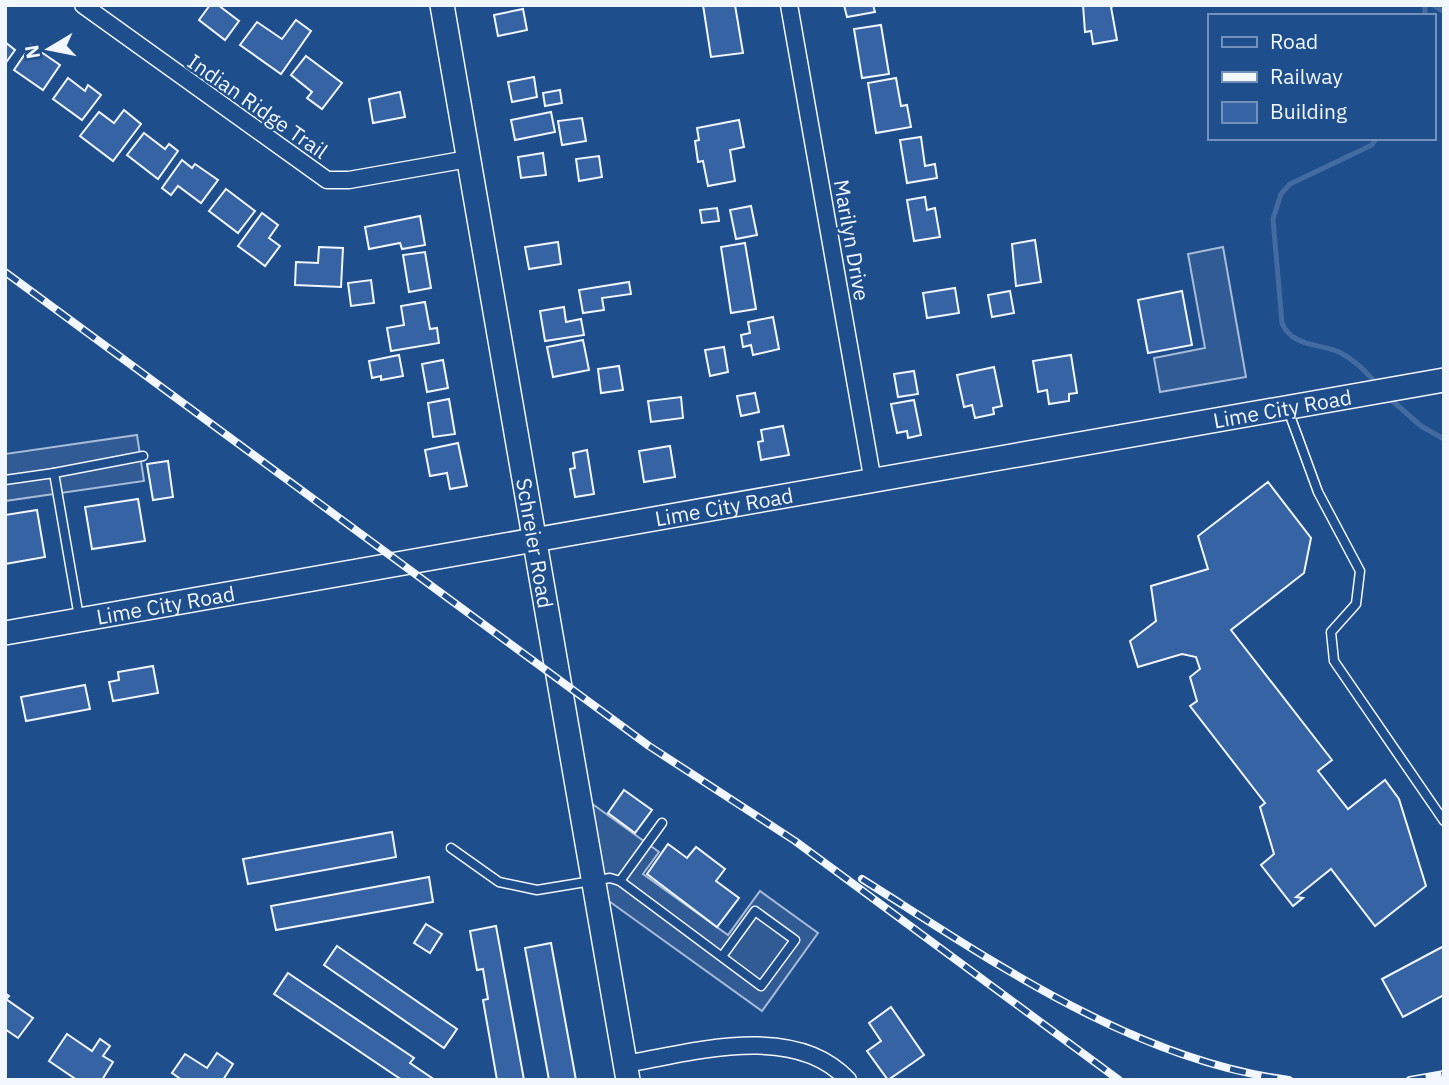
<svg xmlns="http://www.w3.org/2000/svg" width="1449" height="1085" viewBox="0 0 1449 1085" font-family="'IBM Plex Sans',sans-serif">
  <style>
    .built { fill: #305b95; stroke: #a8bbd7; stroke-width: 2 }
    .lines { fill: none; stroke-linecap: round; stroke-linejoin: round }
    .stream { stroke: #446ba0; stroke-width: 5 }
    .building { fill: #3563a3; stroke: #f2f6ff; stroke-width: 2 }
    .lane-casing { stroke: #f2f6ff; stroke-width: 11 }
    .street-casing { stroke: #f2f6ff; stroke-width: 19 }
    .secondary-casing { stroke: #f2f6ff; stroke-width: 26 }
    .lane { stroke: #1f4e8c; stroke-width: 8 }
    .street { stroke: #1f4e8c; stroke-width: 16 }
    .secondary { stroke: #1f4e8c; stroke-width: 23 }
    .rail-casing { stroke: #f2f6ff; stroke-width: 8 }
    .rail { stroke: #1f4e8c; stroke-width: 5; stroke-dasharray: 16; stroke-linecap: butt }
    .labels { text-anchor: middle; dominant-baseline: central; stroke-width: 5; stroke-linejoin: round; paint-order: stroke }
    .street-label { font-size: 21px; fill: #f2f6ff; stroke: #1f4e8c }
  </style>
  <rect width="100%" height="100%" fill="#1f4e8c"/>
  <g class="built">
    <path d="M1223,247L1246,377L1160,392L1154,358L1205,348L1188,254Z"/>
    <path d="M137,435L144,481L5,501V454Z"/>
    <path d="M591,803L659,852L643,874L728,935L760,891L818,933L762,1011L606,899Z"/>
  </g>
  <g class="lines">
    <g class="stream">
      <path d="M1425,5V16"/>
      <path d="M1433,5L1444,12"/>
      <path d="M1376,138L1372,145L1290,184L1281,194L1273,219L1282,323C1292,347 1318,343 1339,352C1355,360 1365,371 1377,384"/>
      <path d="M1388,397L1421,426L1444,439"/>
    </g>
  </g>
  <g class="building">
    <path d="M210,5H218L239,21L225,40L199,20Z"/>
    <path d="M703,5H735L743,53L711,57Z"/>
    <path d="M844,5H873L875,12L847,17Z"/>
    <path d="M1083,5H1115L1111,7L1117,40L1093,44L1091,31L1085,32Z"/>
    <path d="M523,9L527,30L498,36L494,15Z"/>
    <path d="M296,20L311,31L281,74L240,45L257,22L282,39Z"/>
    <path d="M881,25L889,74L862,78L854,29Z"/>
    <path d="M5,42L15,50L5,64Z"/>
    <path d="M31,45L60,65L43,90L14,70Z"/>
    <path d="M306,56L342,83L322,109L307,98L312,92L291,75Z"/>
    <path d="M534,77L537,97L512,102L508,82Z"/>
    <path d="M68,78L85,91L88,85L101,95L82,120L53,99Z"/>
    <path d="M896,78L901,106L907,105L911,127L876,133L868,83Z"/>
    <path d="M560,90L562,103L545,106L543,93Z"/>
    <path d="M400,92L405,117L373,123L369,99Z"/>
    <path d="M124,110L141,124L113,161L80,136L99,112L114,123Z"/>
    <path d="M551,112L555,132L515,140L511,120Z"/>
    <path d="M582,118L586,141L562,145L558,121Z"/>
    <path d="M739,120L744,147L730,150L735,181L708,186L703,161L698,162L695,141L699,140L697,128Z"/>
    <path d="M144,133L165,149L169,144L178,151L158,179L127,155Z"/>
    <path d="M921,137L925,166L935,164L937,178L907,183L900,140Z"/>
    <path d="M543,153L546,175L521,178L518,157Z"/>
    <path d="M599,156L602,177L579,181L576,159Z"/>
    <path d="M182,160L192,168L195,164L218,180L201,203L178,186L171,195L162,188Z"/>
    <path d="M226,189L255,211L238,233L209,211Z"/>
    <path d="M925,197L927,210L935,208L940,237L914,241L907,200Z"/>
    <path d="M751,206L757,235L736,239L730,210Z"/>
    <path d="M717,208L719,221L702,223L700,210Z"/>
    <path d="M262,213L278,225L269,238L280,246L265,266L238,246Z"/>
    <path d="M420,216L425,245L402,249L400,243L369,249L365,227Z"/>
    <path d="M1035,240L1041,282L1016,286L1012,244Z"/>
    <path d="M558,242L561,264L529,269L525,247Z"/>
    <path d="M745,243L756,309L731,313L721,247Z"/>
    <path d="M319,247L343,248L341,287L295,285L296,262L318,263Z"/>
    <path d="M425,252L431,288L409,292L403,255Z"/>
    <path d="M371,280L374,303L351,306L348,283Z"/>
    <path d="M629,282L631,294L602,298L604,310L583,313L579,290Z"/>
    <path d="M955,288L959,313L927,318L923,293Z"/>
    <path d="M1010,291L1014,313L992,317L988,295Z"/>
    <path d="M1182,291L1192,345L1148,353L1138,300Z"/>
    <path d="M425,302L430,329L437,328L439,343L391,351L387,328L404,325L401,306Z"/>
    <path d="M564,307L566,322L581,319L584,335L545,341L540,311Z"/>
    <path d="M773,317L779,349L753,355L751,345L743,347L741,335L750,333L748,322Z"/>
    <path d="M583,340L589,370L553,377L547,347Z"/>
    <path d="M724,347L728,372L710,376L705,350Z"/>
    <path d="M399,355L403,376L381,380V376L372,378L369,361Z"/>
    <path d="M1071,355L1077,393L1069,394V401L1049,404L1047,390L1038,392L1033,361Z"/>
    <path d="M443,360L448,388L427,392L422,364Z"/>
    <path d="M619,366L623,390L601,393L598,369Z"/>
    <path d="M994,367L1002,406L993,408L994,414L975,418L972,405L964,407L957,375Z"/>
    <path d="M914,371L918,394L898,397L894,374Z"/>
    <path d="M755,393L759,412L741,416L737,396Z"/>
    <path d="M681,397L683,418L651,422L648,401Z"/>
    <path d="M449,399L455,434L433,437L428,403Z"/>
    <path d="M914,400L921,435L908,438L907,431L897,433L891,404Z"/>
    <path d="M783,426L789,455L761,460L758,442L763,441L761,430Z"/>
    <path d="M458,443L467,486L450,489L447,473L430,476L425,450Z"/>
    <path d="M670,446L675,477L644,482L639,451Z"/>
    <path d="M587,450L594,494L575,497L570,469L575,468L573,453Z"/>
    <path d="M168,461L173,497L153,500L147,464Z"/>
    <path d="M1268,482L1311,538L1304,573L1231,630L1332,760L1318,771L1348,809L1385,780L1399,799L1426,886L1375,926L1331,869L1296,897L1303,898L1293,906L1261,865L1274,854L1260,807L1265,803L1190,706L1197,701L1190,677L1200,669L1196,657L1182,654L1138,667L1130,641L1156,621L1151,586L1208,569L1198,536Z"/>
    <path d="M138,499L145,541L92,549L85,507Z"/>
    <path d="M37,510L45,557L5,564V515Z"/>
    <path d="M153,666L158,693L113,701L109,682L119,680L118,672Z"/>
    <path d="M85,685L90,709L26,721L21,697Z"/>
    <path d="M624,790L652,810L635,833L608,813Z"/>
    <path d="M392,832L396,857L248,884L243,859Z"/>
    <path d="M668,844L687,858L696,847L725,869L716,881L739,898L717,927L647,874Z"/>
    <path d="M429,877L433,902L276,930L271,906Z"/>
    <path d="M426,924L442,934L430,953L414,943Z"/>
    <path d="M496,926L524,1080H497L483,1000L488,999L483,969L477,970L470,931Z"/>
    <path d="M551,943L576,1080H549L525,948Z"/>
    <path d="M337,946L457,1029L444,1048L324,965Z"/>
    <path d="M1444,946V995L1403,1017L1382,979Z"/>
    <path d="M288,973L414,1058L410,1063L435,1080H402L274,994Z"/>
    <path d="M5,993L9,996L6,999L33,1018L18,1038L5,1029Z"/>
    <path d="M891,1007L924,1055L888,1080L867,1051L881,1041L869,1023Z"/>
    <path d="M67,1034L92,1051L100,1039L110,1046L103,1056L113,1062L102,1080H77L49,1061Z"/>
    <path d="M217,1053L233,1064L223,1080H182L172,1073L185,1054L207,1068Z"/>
  </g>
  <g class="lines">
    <defs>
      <g id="lane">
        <path d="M1288,410L1318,492L1360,571L1356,604L1331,632L1334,661L1444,821"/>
        <path d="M54,473L143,456"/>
        <path d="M5,480L54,473L79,617"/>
        <path d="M451,848L499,882L537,890L610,878L620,881L761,986L795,940L755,911L723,955"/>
        <path d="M620,881L662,823"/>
      </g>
      <g id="street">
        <path d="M83,5L327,180H349L468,159"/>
        <path d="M789,5L873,482"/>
        <path d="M626,1064C693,1052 795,1022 848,1080"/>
      </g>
      <g id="secondary">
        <path id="s1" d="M442,5L628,1080"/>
        <path id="s2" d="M5,633L1444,380"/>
      </g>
    </defs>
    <use href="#lane" class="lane-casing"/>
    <use href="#street" class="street-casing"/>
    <use href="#secondary" class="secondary-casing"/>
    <use href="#lane" class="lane"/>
    <use href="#street" class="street"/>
    <use href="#secondary" class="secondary"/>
    <defs>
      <g id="rail">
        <path d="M5,272L649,746L795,841L1119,1080"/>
        <path d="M862,879C992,961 1133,1060 1289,1080"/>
        <path d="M1410,1080L1444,1074"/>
      </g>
    </defs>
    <use href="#rail" class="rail-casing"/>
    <use href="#rail" class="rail"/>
  </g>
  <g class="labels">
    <g class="street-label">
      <text transform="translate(258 106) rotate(35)">Indian Ridge Trail</text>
      <text transform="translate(852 240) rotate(80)">Marilyn Drive</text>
      <text stroke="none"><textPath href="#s2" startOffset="1297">Lime City Road</textPath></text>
      <text stroke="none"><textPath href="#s2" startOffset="730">Lime City Road</textPath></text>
      <text stroke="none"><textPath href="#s1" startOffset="546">Schreier Road</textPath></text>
      <text stroke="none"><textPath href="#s2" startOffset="163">Lime City Road</textPath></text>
    </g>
  </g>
  <rect width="1449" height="1085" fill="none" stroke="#f2f6ff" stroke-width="14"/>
  <rect x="1208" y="14" width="228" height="126" fill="#1f4e8c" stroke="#7391ba" stroke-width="2"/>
  <rect x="1222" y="37" width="35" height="10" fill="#1f4e8c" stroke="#7391ba" stroke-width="2"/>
  <text x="1270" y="49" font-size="21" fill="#f2f6ff">Road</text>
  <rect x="1222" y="72" width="35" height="10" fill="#f2f6ff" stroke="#7391ba" stroke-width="2"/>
  <text x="1270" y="84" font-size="21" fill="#f2f6ff">Railway</text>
  <rect x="1222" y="102" width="35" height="21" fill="#3563a3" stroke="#7391ba" stroke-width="2"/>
  <text x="1270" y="119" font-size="21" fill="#f2f6ff">Building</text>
  <g transform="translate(49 49) rotate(260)" stroke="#1f4e8c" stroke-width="5" paint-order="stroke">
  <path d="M0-5L12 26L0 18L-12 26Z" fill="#f2f6ff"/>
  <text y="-10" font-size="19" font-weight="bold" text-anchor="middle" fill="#f2f6ff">N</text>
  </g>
</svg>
